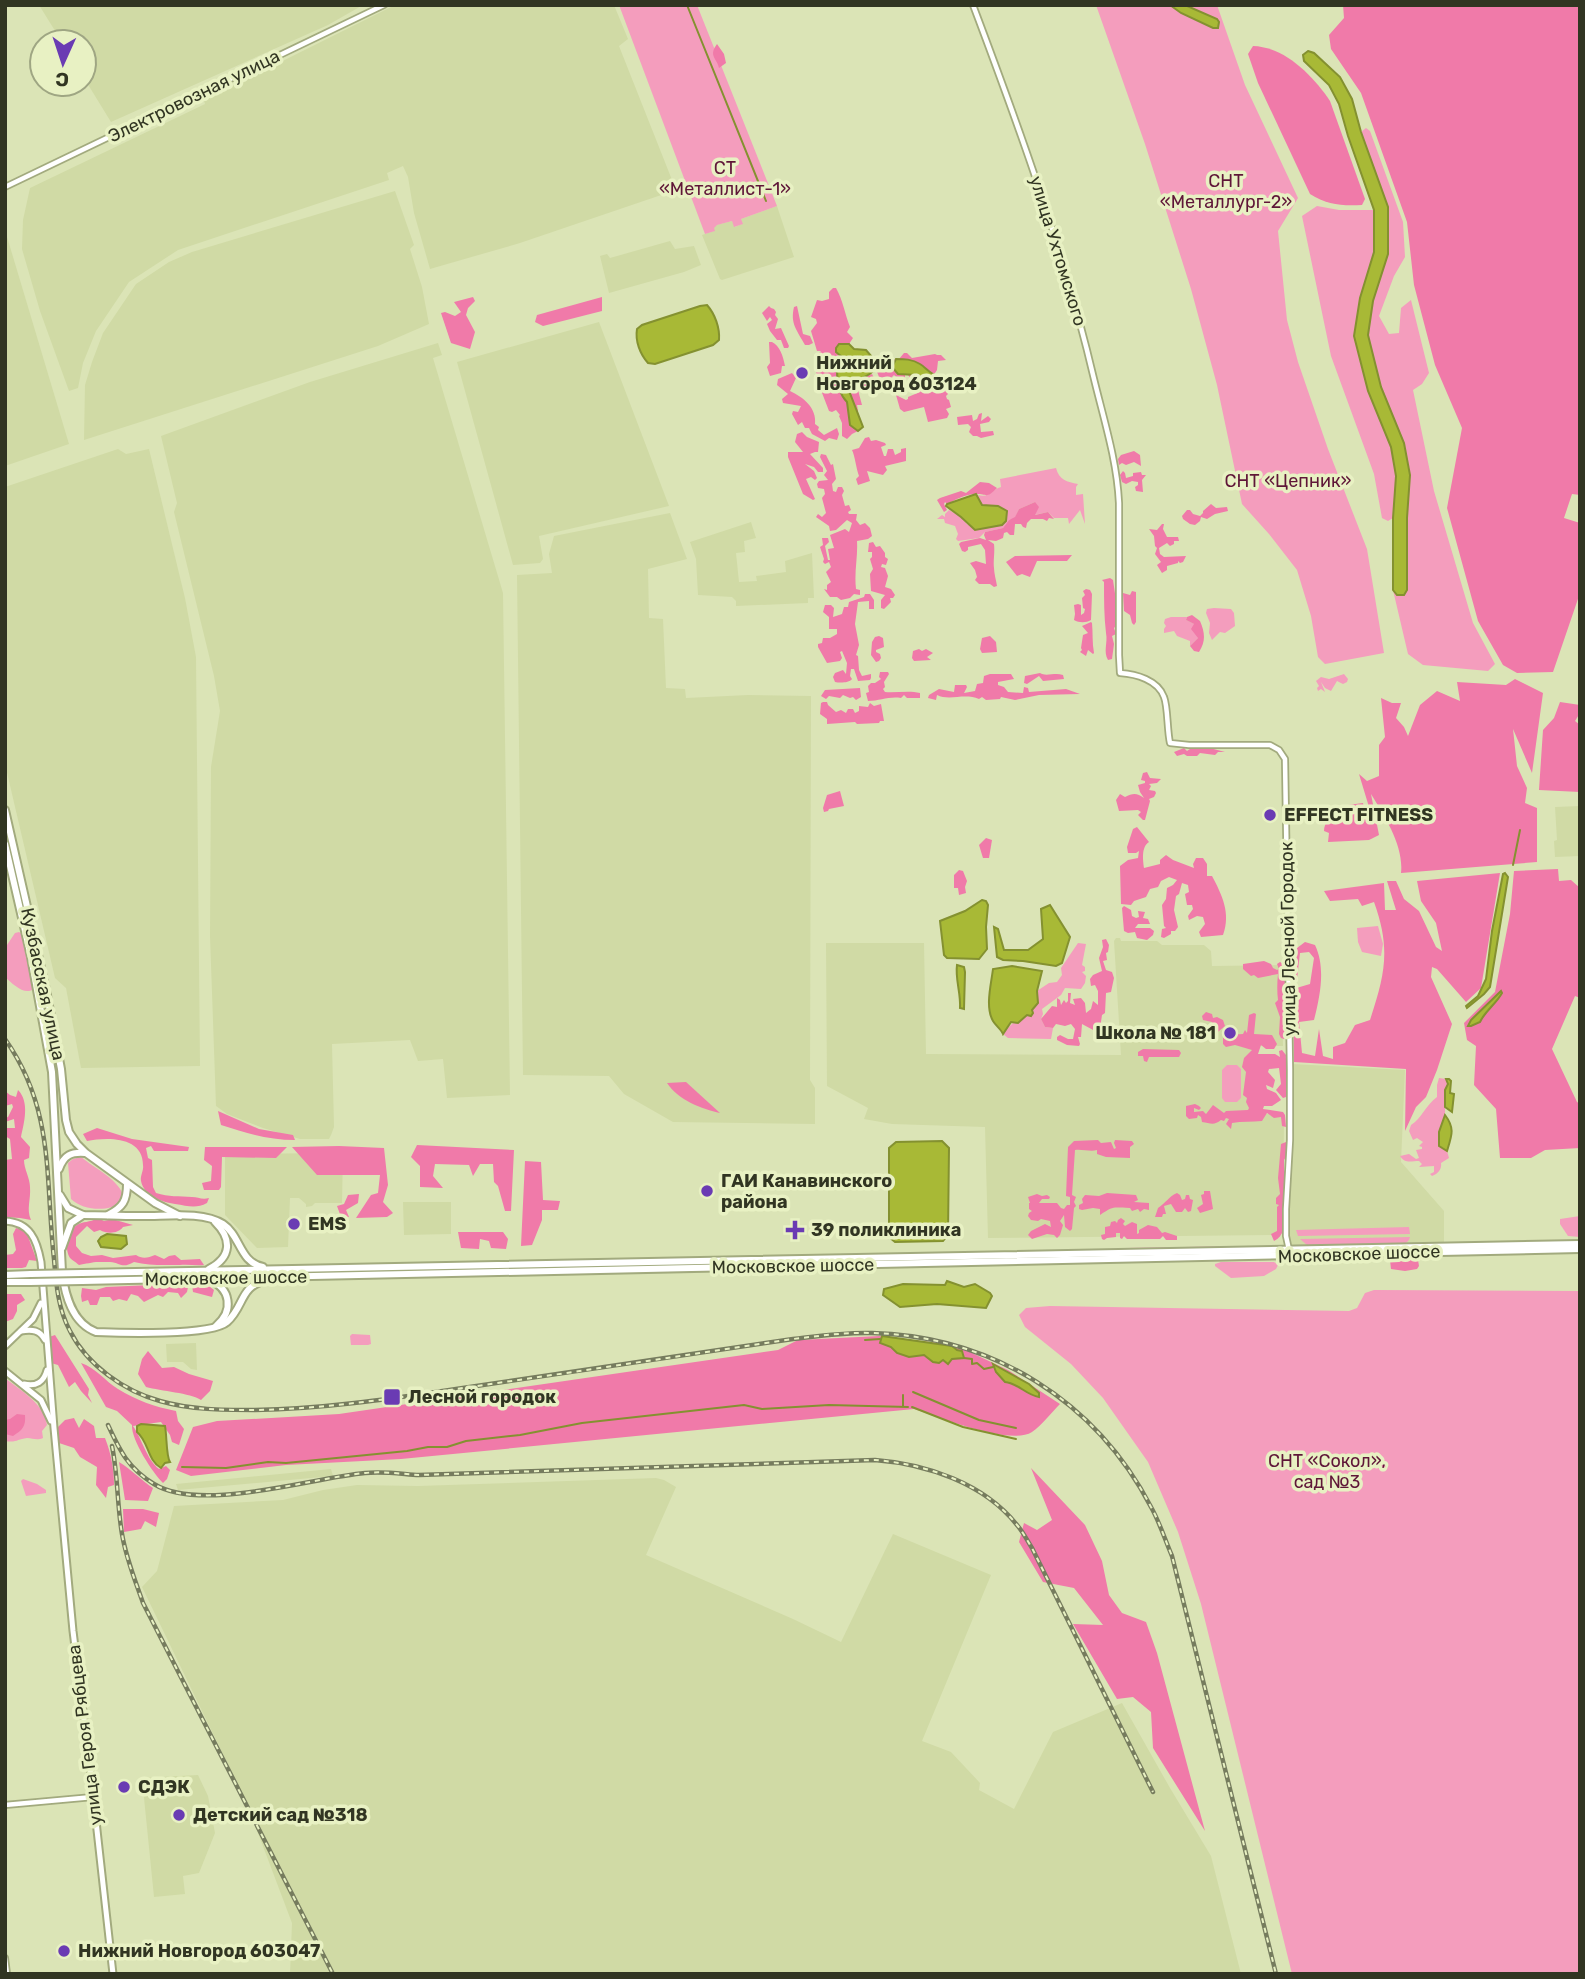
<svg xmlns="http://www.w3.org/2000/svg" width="1585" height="1979" viewBox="0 0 1585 1979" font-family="Rubik,sans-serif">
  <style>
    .built { fill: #d0daa5 }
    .green { fill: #f49dbd }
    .forest { fill: #f07aa9 }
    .water { fill: #a8b936; stroke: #849130; stroke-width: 2 }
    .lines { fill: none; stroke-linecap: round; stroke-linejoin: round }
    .stream { stroke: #849130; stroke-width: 2 }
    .tertiary-casing { stroke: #a2aa7e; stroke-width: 8 }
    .secondary-casing { stroke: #a2aa7e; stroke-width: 9 }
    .primary-casing { stroke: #a2aa7e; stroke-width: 10 }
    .tertiary { stroke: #fff; stroke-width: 4.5 }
    .secondary { stroke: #fff; stroke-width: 5 }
    .primary { stroke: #fff; stroke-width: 6 }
    .rail-casing { stroke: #767c5e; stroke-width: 4.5 }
    .rail { stroke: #e8f1c3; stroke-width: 2; stroke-dasharray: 5; stroke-linecap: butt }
    .primary-bridge-casing { stroke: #a2aa7e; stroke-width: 10; stroke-linecap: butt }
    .primary-bridge { stroke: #fff; stroke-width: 6 }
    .poi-dot { fill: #6a3bb3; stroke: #e8f1c3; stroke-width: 2.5 }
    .labels { text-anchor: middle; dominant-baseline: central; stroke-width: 7; stroke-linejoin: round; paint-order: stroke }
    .street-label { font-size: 18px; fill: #313522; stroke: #e8f1c3 }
    .park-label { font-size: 18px; fill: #5f1638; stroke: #e8f1c3 }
    .poi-label { font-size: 18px; font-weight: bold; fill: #313522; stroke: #e8f1c3; text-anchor: start }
  </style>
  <rect width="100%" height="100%" fill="#dbe4b6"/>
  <g class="built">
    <path d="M39,5H363L328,25L111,122L84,78V42H62Z"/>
    <path d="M395,5H614L628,39L619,46L676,190L520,243L430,269L414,213L408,177L403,166L387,173L389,180L178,250L129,282L96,331L83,363L78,388L69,391L40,311L22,249L23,220L30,188L205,104L204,100Z"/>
    <path d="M395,191L414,245L410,249L422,287L429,324L378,346L84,440L85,385L92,362L103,333L136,284L169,262L192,252Z"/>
    <path d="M777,206L794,257L722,280L720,279L702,235L714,231L713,228L716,225L732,221L735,227L742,224L741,219Z"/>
    <path d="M5,230L69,444L5,466Z"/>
    <path d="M670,241L675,249L694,246L701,265L684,272L609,293L600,256L607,254L610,258Z"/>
    <path d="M599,322L669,506L539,536L543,559L540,563L513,565L457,362Z"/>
    <path d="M438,343L442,355L433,358L503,593L510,1095L447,1098L443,1059L418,1061L410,1040L332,1044L334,1127L331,1135L329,1139H300L263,1128L227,1114L216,1106L210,936L211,767L220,711L214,676L174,512L177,503L161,436L310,382Z"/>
    <path d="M118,449L126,454L149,449L185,598L196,657L200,1066L81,1068L66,988L55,978L5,764V487Z"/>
    <path d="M670,513L687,559L648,569L649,618L663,619L666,688L685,689L686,698L748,695L811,696L810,1080L815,1088V1124L673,1122L624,1094L609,1076L523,1075L517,575L552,573L549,554L554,536Z"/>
    <path d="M751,522L756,538L744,541L745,552L736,553L739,582L757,581L756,576L786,572L785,561L812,553L814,598H808V603L736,606V601L732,597L698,595L696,559L690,542Z"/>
    <path d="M1580,806V856L1555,857L1554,841L1557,840L1555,807Z"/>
    <path d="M1116,938H1120L1121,941H1157L1162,945H1204L1211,951L1212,966L1281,965L1283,1046H1256L1259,1114H1284L1283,1233L1280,1235L988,1238L985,1127L892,1124L864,1119L868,1108L827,1086L826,943H924L926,1054L1121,1055L1114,941Z"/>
    <path d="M1292,1064L1405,1070L1401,1162L1444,1211V1244L1300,1248L1292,1245L1288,1235L1293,1127Z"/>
    <path d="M343,1153L342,1203H315L312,1206L306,1207V1204L299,1198H290L288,1247L257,1248L225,1215V1154Z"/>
    <path d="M403,1202H451V1234L404,1235Z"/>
    <path d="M196,1343L197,1370L191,1369L183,1362H167L166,1344Z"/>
    <path d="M331,1469L333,1476L178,1490L176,1484Z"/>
    <path d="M656,1478L664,1480L676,1487L646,1555L793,1619L841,1642L893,1534L991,1575L922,1741L951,1752L980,1783L979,1790L1014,1809L1053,1732L1122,1703L1170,1788L1211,1856L1241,1974H290L292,1923L247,1804L142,1587L157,1571L174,1506L283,1500L323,1490L357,1485L418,1486Z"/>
    <path d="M198,1775L208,1796L215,1833L199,1873L183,1876L185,1894L154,1897L142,1778Z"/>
  </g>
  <g class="green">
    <path d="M619,5H697L777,206L741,219L743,224L734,227L732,221L717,225L714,228L715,231L705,234Z"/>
    <path d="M1096,5H1217L1245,85L1298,198L1278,231L1287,320L1298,362L1328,449L1367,549L1384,653L1325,664L1318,657L1311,616L1297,570L1269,534L1242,504L1217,385L1191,289L1145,144Z"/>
    <path d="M1366,128L1370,131L1403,222L1405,257L1394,276L1379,316L1389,334L1399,333L1401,308L1411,300L1429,373L1422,384L1413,390L1434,491L1473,623L1495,664L1488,671L1423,665L1408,654L1393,590L1397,595L1407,518L1410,475L1404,443L1381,387L1368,335L1388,207L1361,132Z"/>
    <path d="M1317,206L1339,210H1374V252L1360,298L1368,391L1391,447L1396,476L1393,518L1388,521L1382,518L1374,474L1331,356L1302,216Z"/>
    <path d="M1056,468C1059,480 1067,482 1078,484L1076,487V495L1083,494L1085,524L1080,510L1069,524L1068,518H1054L1048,512L1034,515L1035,502L1019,509L1015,518L1009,520L1003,528L985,532L979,538L958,541L956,539L958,534L955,526L945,523L944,519H937L942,515L945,517V514L949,510L961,517L968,525L998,506L981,505L978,495C990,498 991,490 1001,487L1000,479Z"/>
    <path d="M1214,608L1231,609L1234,613L1235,626L1225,633L1220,632L1212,640L1209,633L1210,623L1206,613L1207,609Z"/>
    <path d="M1171,617H1187L1186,620L1194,624L1198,638L1190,646V641L1177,636L1174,631L1164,633V629L1166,626L1164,623L1165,619Z"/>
    <path d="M1344,674L1348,679L1347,682L1343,684L1337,681L1331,691L1325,688L1321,682L1325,692L1321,689L1318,691L1317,688L1319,686L1316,681L1321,677L1329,679Z"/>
    <path d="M1378,926L1383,944L1381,956L1362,952L1358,942L1357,928Z"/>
    <path d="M19,932L23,935L34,984V989C24,996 13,984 5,977V948L15,933Z"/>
    <path d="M1078,943L1086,944L1082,965L1085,967V971L1082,972L1086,976L1085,983L1081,989L1065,988L1061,995L1042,1009L1043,1014L1041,1019L1045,1027L1053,1028L1051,1039L1008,1038L1003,1034C1014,1018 1026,1018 1038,1003L1037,991L1049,983L1057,982L1062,975L1061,968Z"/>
    <path d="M1227,1065H1237L1241,1069V1098L1237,1102H1225L1222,1098V1070Z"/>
    <path d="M1439,1078L1446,1079L1448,1084L1445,1090V1115L1439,1132V1145L1447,1151L1449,1158L1441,1163C1442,1169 1438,1174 1432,1176L1430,1174L1434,1172V1166L1419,1167L1422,1164L1419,1161C1411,1161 1405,1164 1400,1156L1409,1154L1416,1159L1419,1158L1416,1150L1422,1149V1147L1419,1146L1423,1142L1417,1138L1413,1140L1409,1131L1411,1125C1422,1118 1425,1106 1437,1097V1085Z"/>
    <path d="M81,1157C92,1166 108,1174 117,1185C139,1209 89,1217 71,1199L68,1163L73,1159Z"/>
    <path d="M1580,1216V1237L1568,1236L1560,1224V1219Z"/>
    <path d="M1409,1227L1410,1234L1298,1236L1296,1230Z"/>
    <path d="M1410,1237L1409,1240L1405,1244L1307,1245L1300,1239Z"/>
    <path d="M1245,1246V1248L1126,1250L1125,1248Z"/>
    <path d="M1221,1262H1274L1278,1265L1276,1269L1264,1276L1231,1278L1215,1266V1264Z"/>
    <path d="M1374,1290L1580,1291V1974H1292L1201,1604L1178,1532L1148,1462L1103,1398L1071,1364L1025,1327L1019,1315L1026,1308L1050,1306L1349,1311L1357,1308L1365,1293Z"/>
    <path d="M352,1334L370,1335L371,1344L368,1345H351L350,1336Z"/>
    <path d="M5,1378C21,1391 44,1403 47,1425L42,1431L43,1438C36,1441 33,1438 27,1438C17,1439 17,1443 5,1441Z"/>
    <path d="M23,1479L37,1484L46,1490V1493L26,1496L21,1481Z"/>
  </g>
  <g class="forest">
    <path d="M1343,5H1580V99L1578,105L1580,106V495L1572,494L1564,518L1580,523V593L1553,672L1517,673L1503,665L1478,621L1447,508L1462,428L1435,365L1414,285L1407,222L1361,93L1331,49L1329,35L1344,18Z"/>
    <path d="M717,44L724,54L726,63L719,68C717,58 708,56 717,44Z"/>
    <path d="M1253,46C1285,47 1313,76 1330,101L1365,199L1362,205C1342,206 1327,205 1310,194L1258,83L1248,54Z"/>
    <path d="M833,288H836C843,300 845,315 850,327L847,332L853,338L849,344H839L836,352L842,357L850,424L858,431L852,434L847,439L842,436V423L839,416L840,415L836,410L832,412L829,411L819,385L822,381H818L815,365L822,368V365L818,363L819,353L821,351H817L811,331L817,323L816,319L811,317L817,300L822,301L829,299V292Z"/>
    <path d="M473,297L475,301L468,308L466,315L475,332L470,349L451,343L441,313L445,312L455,316L461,312L454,302Z"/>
    <path d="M602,297V311L543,326L535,322L537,315Z"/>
    <path d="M769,306L771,308L774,309L776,312L775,315L778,319L775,329L781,328L789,346L788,348H784L781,340H777L770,331L767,324L772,320L770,317L767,321L762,313Z"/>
    <path d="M797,306L803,334L810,336L813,343L809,345H805C797,330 790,324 794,307Z"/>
    <path d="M769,342H772C780,346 783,356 785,366H782L781,373L770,376L767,367L770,363Z"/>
    <path d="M904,353H907L912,358L935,354L937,355H941L946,360L938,361L937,370L933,376C922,365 915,360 899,359Z"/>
    <path d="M879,359L884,362L896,359L892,367C894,373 899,374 905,375V378L898,379L894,375L891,378L879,377L873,361Z"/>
    <path d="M792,373L796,378L790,391C803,397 817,408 815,424L819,427L818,430L824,435L837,428L839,434L837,440L829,438L825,441L812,434L809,428H805L802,422L798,425L792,414L793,411L798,412L801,406L783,403L782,399L788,394L777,385L778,379Z"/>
    <path d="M872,374L874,378L871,380L872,385L858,390L862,405H857L858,411H856L848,388L851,382Z"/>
    <path d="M908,375L920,376L928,389L944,390L943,383L948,380L951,382L952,390L947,387L945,388L948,394L946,396L947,399L949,400L951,407L946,409L949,414L947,418L928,422L924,407L904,412L900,409L896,395L906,400L908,399V397L920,392L916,377L911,379Z"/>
    <path d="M982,413L981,421L988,416L991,419L989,422L980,424L981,432L993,431L994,435L981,438L977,436H973L969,432L971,427L968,424L958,425L957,417L972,415L973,421L977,419L979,414Z"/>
    <path d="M802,432L807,437L819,442L818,452H815L810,454L823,468V472H818L814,467L805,464L814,471L817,478L815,480L811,477L806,479L815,499L813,500L803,494L788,457V452H803L795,442L797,434Z"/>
    <path d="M869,437L871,441L876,440L885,443L886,445L881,447L884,456H886L888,449H893L895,455L901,452V449L906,448V461L885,466L887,470L883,475L867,471L870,481L858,485L856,479L859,476C856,468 855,456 852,450L859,448L865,438Z"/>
    <path d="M1134,451L1140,455L1141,466L1134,462L1126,465L1122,463L1119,465L1118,459L1121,455Z"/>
    <path d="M821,454L826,455L831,465L833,464L836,479L832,484L833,491L836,492L838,487H842L844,491L842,495L845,506L849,505L851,510L848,512L849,514H857L856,520L860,525L865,523L870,528L872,536L868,539L857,541C858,557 854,572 856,589L860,590V595L854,594L850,598L841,600L837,597H830L824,589L827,590V585L831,582L826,572L831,567L829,562L825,564L823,562L824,559L820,547L823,545L822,538H828L829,542L825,546L828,560H830L828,549L834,548L830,535L845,529L849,532L852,523L847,520L836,530L830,531L829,526L816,517L818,514L822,517L826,513L822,498L825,494L824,489L818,488L817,484L819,481L828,480L824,475L827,471L820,457Z"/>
    <path d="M1123,471L1125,473L1126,478L1133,476V473L1141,472L1142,475H1146L1142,480L1143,492L1136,491L1135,487L1138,485V482L1132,481L1126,484L1122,482L1120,475Z"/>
    <path d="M980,482L989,483L997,488C986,499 988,494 976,494C966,494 955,500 947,504L945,502L944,504L947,510L944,512L937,500L940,498L961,491L966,493Z"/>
    <path d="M1035,502L1039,507L1035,515L1048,512L1054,519L1049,518L1047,521L1043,519H1031L1027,523L1026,528L1023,527L1021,524H1015L1014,535H1010L1007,532L1004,533L1003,538L996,541L988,540L994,544C995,553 993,561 994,568C994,573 996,580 997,586L994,587L990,584H979L975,580L977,577L975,570L970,563L976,561L986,564L985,550L981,544L968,547V550L965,552L962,551L959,544L961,542L980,538L986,540L984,535L985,532L1003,528L1009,520L1015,517L1019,509Z"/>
    <path d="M1211,504L1216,508L1227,507L1228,511L1215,514L1207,519L1201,517L1200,521L1195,525L1190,524L1183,519L1182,516L1187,510H1190L1193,514L1200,516L1203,513V511Z"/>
    <path d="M1162,524H1164L1163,529L1167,537H1178L1179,541H1174V544L1170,546L1167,543L1159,548L1160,554L1164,557L1186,556L1183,562L1180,563L1178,561V563L1167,566V570L1162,573L1157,565L1161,562L1155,554L1157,548L1155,546L1154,536L1149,529L1157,530Z"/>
    <path d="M873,542L876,547L880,546L885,553V557L888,559L886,565L882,564L881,567L885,568L888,576L885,587L891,589L895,595L893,598H890L891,602L884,609L881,608V600L885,595L871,591L870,574L873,569L870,559L872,557V552H868L869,543Z"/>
    <path d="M1072,555L1067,561H1037L1030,577L1022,574L1017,576L1006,562L1015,556Z"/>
    <path d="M1110,578L1113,580L1117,607L1116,626L1114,628L1116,634L1112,636L1114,644L1112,659L1108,660C1103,651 1108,643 1106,633C1104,616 1104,600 1104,582L1102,580Z"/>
    <path d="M1086,589L1090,590L1092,594L1091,620C1086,623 1079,623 1074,620L1075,614L1074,605L1078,604L1081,605V615L1084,613L1085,609L1083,608L1082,598L1085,595L1083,591Z"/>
    <path d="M1132,591L1136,592V622L1134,625L1132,623L1130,615L1124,611L1123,593L1130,595Z"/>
    <path d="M865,594H870L874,600V609H869V601L858,602L855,624L859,645L856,655L858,656L859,670L862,676L871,674V678L870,680L858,681L854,669H851L850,676L852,679C849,683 840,683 835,682L833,677L835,673L843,670L846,674L847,663L842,651L840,652L842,658L840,661L827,663L818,647V644L822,643L823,638H830L837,634V629H829V617L823,612L825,605H831L834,608L833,617L842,614L844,607H848L849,602L864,597Z"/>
    <path d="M1192,615L1200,621C1205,633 1206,641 1199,652L1194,651L1190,646L1198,638L1191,629L1194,624L1186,620L1187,617Z"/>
    <path d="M1091,622L1092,623C1093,633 1092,643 1094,653L1093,654L1088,650L1086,656L1080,652L1082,650L1081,648L1083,635L1088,633L1082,626Z"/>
    <path d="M879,636L883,638L884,647L876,650V652L880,654L881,658L879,661L876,662L871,655L872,642L875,637Z"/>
    <path d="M990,636L996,642L997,652L982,653L980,649L982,638Z"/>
    <path d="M919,649L922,651L926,649L933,653L927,657L931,660L914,661L912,658L913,651Z"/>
    <path d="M880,672H888L889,674L884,682L885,687L883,689L885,692C897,693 909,690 920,693V698H907L904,695L901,698C889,696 880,701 868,701L866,693L869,692L868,686L871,683H875L881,679L879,677Z"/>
    <path d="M1040,673C1046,677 1055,672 1063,675L1064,679L1043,681L1039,676L1027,684L1024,683L1025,676Z"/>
    <path d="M990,674H1011L1014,679L998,682V685L1004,687L1008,692L1023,693L1024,687L1028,688L1029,692L1066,689L1080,694L1039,695L1015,700L1001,697L1000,699L986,700L982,697L979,699C965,693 949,701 937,695L936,700L928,698L929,695L939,689L954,692L955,685H966L967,687L964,693L975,691L977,684L983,683L984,676Z"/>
    <path d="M1515,679L1543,693L1532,773L1513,729L1517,766L1527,788L1525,803L1537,808V862L1401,873C1404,846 1385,817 1371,794L1379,835L1369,840L1328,842L1329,833L1324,831C1324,822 1332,817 1333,807L1363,803L1365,813L1369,807L1359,774L1367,781L1379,776V745L1385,737L1381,698L1392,703H1401L1396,718L1404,727L1408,736L1420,705L1437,691L1460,701L1457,682L1506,685Z"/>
    <path d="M860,688L861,697L856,700L853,697L850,698L843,695L840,698L829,696L826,699L821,696L825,690Z"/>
    <path d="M823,702H827L828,705L836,712L841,710L846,713L848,709H853L855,713L859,711V706L868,707L870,703L874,706L881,704L884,721H880L879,723L857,724L855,722L827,724V719L820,714L821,703Z"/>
    <path d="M1560,702L1580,705V713L1575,721L1580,725V792L1539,790L1543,730L1554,718Z"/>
    <path d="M1206,747L1225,752H1218L1215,755L1200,753L1197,756H1187L1184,754L1177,756L1174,752L1184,748L1187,751L1190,749Z"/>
    <path d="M1147,772L1150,778L1161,779L1157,783L1149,784L1151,786L1149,790L1155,791L1156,793L1154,797L1149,799L1150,801L1145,820H1143L1138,815L1141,812L1138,810L1119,811L1116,800L1120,794L1125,797C1133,793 1137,793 1144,798L1140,792L1138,785L1145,783V781L1141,780L1143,773Z"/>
    <path d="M840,791L844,806L829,809L828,811L824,812L823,808L827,795Z"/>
    <path d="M1137,827L1149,842C1141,847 1143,860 1144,868L1160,864V860L1166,855L1173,860L1194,868L1193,864L1196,858H1203L1207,864V876H1212C1222,895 1231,913 1223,935L1201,937L1199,932L1205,924L1203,917L1197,916L1189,920L1188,916L1193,909L1192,905H1187L1185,894L1189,892L1188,885L1182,883L1179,894L1176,896L1174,910L1178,927L1175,931H1171V934L1164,938L1161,937L1162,929L1166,928L1164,926L1162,905L1166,899L1167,888L1173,885L1177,880L1169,877L1161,881L1158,887L1150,889L1146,897L1134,901L1131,905L1121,904L1120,866L1128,860L1138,858L1139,851L1136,853H1128L1127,847L1133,829Z"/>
    <path d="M986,838L992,840L989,858H983L979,845Z"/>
    <path d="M1558,869L1559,881L1571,880L1580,888V998L1575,996L1552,1049L1577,1102L1580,1104V1148L1545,1150L1531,1158H1500L1496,1109L1474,1085L1476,1046L1467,1040L1464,1023L1495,992L1510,914L1514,871Z"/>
    <path d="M959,870L963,871L967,881L965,887L966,893L959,895L958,888H954V875Z"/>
    <path d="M1500,873L1481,988L1466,1002L1437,969L1432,967L1431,977L1452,1024L1437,1070L1426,1097L1416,1107L1405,1131L1406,1069L1294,1062L1293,989L1310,984L1314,958L1309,952L1300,953L1297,979L1294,982L1293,951L1305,942L1315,945C1326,968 1320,996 1314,1020L1299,1022L1302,1053L1315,1056L1319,1029L1323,1056L1333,1059V1047L1345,1043L1355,1025L1370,1020C1385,974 1391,949 1374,902L1362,906L1358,899L1330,901L1324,891L1384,883L1385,910H1396L1387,881H1396L1404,899L1419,911L1436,947L1442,951L1436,923L1421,901L1417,881Z"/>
    <path d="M1124,906L1131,910L1132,916L1136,918L1139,917L1138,911L1145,912L1143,918L1148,919L1150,924H1138L1135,928H1150L1154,931L1153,935L1147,940L1137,938L1135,932L1128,933L1124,931L1122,908Z"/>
    <path d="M1106,939L1109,945L1108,952L1106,953L1107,960L1103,961L1106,970L1112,972L1114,978L1111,992L1106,993L1105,1013L1102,1015L1100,1029L1095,1031L1082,1024L1081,1037H1078L1080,1044L1079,1046L1067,1045L1057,1040V1037L1060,1035L1068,1039H1073L1075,1029L1071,1024L1065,1026L1056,1024L1053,1028L1045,1027L1041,1019L1052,1006L1057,1007V998L1060,1000L1061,1005L1064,1000L1066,1003L1068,1001V993H1071L1070,1003L1075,1005L1073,999L1081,998L1085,1003L1086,1013L1091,1009L1093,1001L1098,1005V991L1095,985L1091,986L1090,979L1093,975L1102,971L1099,958L1103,947L1102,940Z"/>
    <path d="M1264,961L1271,964L1273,968L1277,970L1279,969L1277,964L1280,962L1285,965L1287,983L1285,1012L1286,1037L1284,1039L1281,1038L1279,1034L1280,1017L1275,1003L1278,1000C1277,992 1277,983 1278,974L1258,978L1254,975L1251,976L1243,969V964Z"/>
    <path d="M1206,1012L1212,1014L1213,1018L1217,1017L1223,1020L1225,1026L1213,1036L1215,1040L1213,1042H1212L1209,1035L1213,1032L1210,1028L1212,1022L1203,1020L1202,1016Z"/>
    <path d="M1254,1013L1256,1014L1254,1034L1272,1035L1277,1044L1274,1049H1266L1261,1045L1258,1054H1275L1280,1057L1279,1051L1282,1050L1286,1055C1285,1068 1293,1082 1286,1097L1283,1098L1276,1090L1281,1084L1279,1068L1269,1069L1268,1072L1275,1080L1273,1088L1266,1085L1267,1089L1276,1093L1281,1100L1272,1106H1264L1263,1109L1283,1112L1285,1115L1286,1127L1282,1126L1281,1117L1274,1118L1267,1113L1262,1121C1252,1122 1242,1121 1232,1123L1231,1129L1226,1124L1229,1119L1226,1118L1224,1121L1221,1120C1214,1126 1210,1123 1202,1122L1201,1117L1198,1115L1197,1118L1189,1119L1186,1116V1106L1195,1104L1199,1106L1201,1108L1199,1110L1194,1108V1112L1203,1111L1206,1114L1213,1105L1224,1113L1226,1111L1248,1110L1249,1108L1246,1102L1247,1098L1243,1095L1246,1072L1242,1067L1244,1058L1252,1050L1235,1045L1226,1047L1223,1044V1038L1227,1035L1243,1034L1245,1030L1247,1033L1249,1015Z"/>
    <path d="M1143,1049L1179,1050L1181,1053L1179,1057H1149L1147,1062L1144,1061L1143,1056H1138V1052Z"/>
    <path d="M686,1082L720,1113C702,1109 678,1100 667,1083Z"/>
    <path d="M18,1090C30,1102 24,1123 21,1137L30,1147L29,1158L24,1160C24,1169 30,1178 30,1187C31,1200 26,1209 31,1220L20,1218L5,1217V1160L12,1159L10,1139L5,1136V1128H15L14,1119L5,1122V1118L8,1117L13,1107L12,1104L5,1106V1091L10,1095L16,1097Z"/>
    <path d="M218,1111L259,1129L293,1135L295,1140C268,1140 246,1133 221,1125Z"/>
    <path d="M97,1128L132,1139L189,1147L188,1151H154L151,1146L146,1148L148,1158L152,1160L153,1187L156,1193C169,1197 179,1196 192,1197C198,1197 202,1200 209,1198L207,1203C196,1209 188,1206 175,1204C162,1202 144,1196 141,1181C140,1176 144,1170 143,1165C143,1136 107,1137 87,1141L83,1134Z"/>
    <path d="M1098,1140L1101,1143L1111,1142L1114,1149L1116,1148L1114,1143L1115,1140L1132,1141L1134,1144L1130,1147V1158L1106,1157L1097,1154V1150C1091,1152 1082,1149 1075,1150L1072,1195L1076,1197L1074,1202L1076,1206L1074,1208L1072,1229L1070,1231L1065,1227L1064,1215L1060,1221L1063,1225L1060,1235L1057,1238L1054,1235L1047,1234L1032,1239L1028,1235L1031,1231L1045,1224L1051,1227L1050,1221L1041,1219L1038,1221L1031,1220L1028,1216L1029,1213L1032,1211L1029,1209V1203H1030L1028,1197L1037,1194L1042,1196L1047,1195L1050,1197L1049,1199H1042L1039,1203H1057L1061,1208L1064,1209L1067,1205H1070V1197L1066,1196L1068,1147L1074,1141Z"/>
    <path d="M1286,1142L1290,1150L1284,1160V1170L1287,1176L1284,1195L1287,1204L1284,1206L1287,1212L1282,1215C1285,1226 1284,1236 1274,1241L1271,1234L1277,1231V1207L1279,1205L1276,1204V1198L1280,1194L1278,1178L1281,1144Z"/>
    <path d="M417,1145L514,1150L511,1211H505L498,1186L494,1182L493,1164H480L473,1176L469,1165L435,1164L433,1176L443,1188L420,1187V1166L411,1157Z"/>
    <path d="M339,1146L384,1148L388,1185L383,1202L393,1213L387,1217L356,1218L371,1195L378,1193L380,1175H317L292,1147Z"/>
    <path d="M205,1147H287L276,1158L222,1157L221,1187L219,1190H204L202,1183L211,1181L212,1166L204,1160Z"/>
    <path d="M525,1161L541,1162L543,1200L560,1201L558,1210H542V1220L532,1245L521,1246Z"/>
    <path d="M1204,1191H1210L1213,1209L1200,1213L1197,1208L1203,1204L1201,1195L1204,1194Z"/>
    <path d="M1107,1193L1136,1195L1138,1200L1134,1202L1149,1203V1210L1144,1209L1140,1212L1138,1209L1132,1211L1130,1208C1113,1208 1115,1205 1100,1215V1209L1093,1208L1082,1210L1079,1209V1205L1083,1203L1082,1199L1085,1195L1099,1196Z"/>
    <path d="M1177,1193L1180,1195L1182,1200L1185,1199L1186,1195H1189L1190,1199L1193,1200L1191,1211L1188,1212L1185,1208L1182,1212H1176L1171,1204L1164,1206L1166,1214H1163L1162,1217H1155L1158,1208C1166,1203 1168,1197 1177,1193Z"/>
    <path d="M359,1194L358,1203L346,1210L349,1217H341L337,1206L344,1204L348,1195Z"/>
    <path d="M98,1218L104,1221L112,1219L133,1225L123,1227C118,1234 107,1234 100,1230L94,1232L87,1226L76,1237V1246L82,1253L91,1256L102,1255L113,1258L136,1255C142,1259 148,1258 155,1255L164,1259L169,1256L175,1255L181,1260L200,1259L204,1265C196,1266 188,1264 180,1265C165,1265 149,1266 134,1262C122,1269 121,1263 110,1262C106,1262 102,1262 98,1262C93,1262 85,1264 79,1265C78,1264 71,1259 70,1258C64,1248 67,1231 77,1225C83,1221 89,1223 98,1218Z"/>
    <path d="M1121,1218L1125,1221L1123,1224L1125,1226L1132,1222L1137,1224V1234L1139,1233V1230L1148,1225L1157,1227L1162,1233L1165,1232L1177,1236V1240H1166L1163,1236L1160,1239H1127L1124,1236L1122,1239L1120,1238V1233H1116V1237L1107,1238L1104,1240L1102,1239L1101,1235L1105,1234V1227L1110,1226L1111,1222L1115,1221L1117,1223L1118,1220Z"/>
    <path d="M16,1228L26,1231L37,1261L29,1260L26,1267L22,1268H5V1255L13,1254L16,1250L13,1234Z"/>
    <path d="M458,1232H503L508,1239L506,1249L491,1248L489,1241L480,1239L479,1249L461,1248Z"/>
    <path d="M1390,1260H1418L1419,1266L1417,1269L1405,1271L1391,1269Z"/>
    <path d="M174,1284L188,1287L187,1292L181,1298L178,1293L168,1292L163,1297L158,1295L144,1302L138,1296L131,1294L127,1301L119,1299L113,1301L110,1297H100L97,1305H90L88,1300L82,1302L81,1296L82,1288L96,1290L106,1287Z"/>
    <path d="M192,1285L209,1286L214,1290L212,1297L193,1292Z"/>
    <path d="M5,1294H21L25,1300L17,1305V1311L13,1319L5,1322Z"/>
    <path d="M55,1335L89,1389L88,1395L92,1403L81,1391L75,1382L69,1387L58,1365L51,1363L49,1337Z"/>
    <path d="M879,1336L955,1345L1008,1370L1060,1404C1051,1413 1042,1425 1032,1432C1010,1446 939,1417 914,1409L401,1459L286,1465L191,1476L176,1470L193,1427L217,1421L339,1414L778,1350L798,1340Z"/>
    <path d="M148,1351L162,1368L174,1367L189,1374L213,1381L210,1391L201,1400C190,1393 161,1391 146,1387L138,1374L142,1359Z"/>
    <path d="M81,1363C95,1367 105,1381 118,1389C136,1400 155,1407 176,1411L178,1421L184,1429L179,1445L172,1442L170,1435L161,1422L133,1426C142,1439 147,1460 159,1469L166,1466L170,1470L167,1479L163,1483C153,1473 131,1440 132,1425L117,1411L106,1407Z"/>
    <path d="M17,1414L25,1415C26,1427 22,1430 13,1436L5,1434V1420L10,1419Z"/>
    <path d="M74,1418L79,1428L84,1419L94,1426L96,1438H105C111,1453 114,1469 114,1485L108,1487L106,1498L96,1485L97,1467L80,1457L74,1448L59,1443L57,1428L65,1420Z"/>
    <path d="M119,1462C132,1470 141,1480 153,1488L148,1501L125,1500Z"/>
    <path d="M1031,1468L1085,1525L1102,1561L1109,1595L1122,1613L1146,1622L1157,1653L1205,1831L1153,1748L1151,1712L1133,1697L1117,1699L1073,1624L1103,1625L1074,1588L1043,1582L1019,1542L1024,1523L1037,1530L1052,1520Z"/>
    <path d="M123,1509H143L159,1513L156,1527L145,1521L141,1529L124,1532Z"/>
  </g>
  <g class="water">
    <path d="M1170,5H1185L1217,19L1219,22L1218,28H1213L1181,13Z"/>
    <path d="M1308,51L1314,53L1340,77L1352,99L1361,132L1388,207V254L1373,301L1368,335L1381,387L1404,443L1410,475L1407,518V590L1404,595H1397L1393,590V518L1396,476L1391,447L1368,391L1354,336L1360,298L1374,252V210L1348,136L1339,104L1329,85L1304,61L1303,55Z"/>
    <path d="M707,305C715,314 720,328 719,340L713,345L655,364L648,363C640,354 635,341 637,329L642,325L700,306Z"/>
    <path d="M839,344H849L854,349L866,350L872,357L875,369C868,379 854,378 848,388C853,401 858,414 863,427L858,431L850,425L847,402C839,394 837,382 837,371L842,366V357L836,352V348Z"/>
    <path d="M896,359C904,359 912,359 920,364C927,368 930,375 939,376L944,390L938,392L928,389L920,376L917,375L898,374L892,367Z"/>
    <path d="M976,494L982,505L998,506L1007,511L1006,521L1002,525L975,530L961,517L946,506L947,504Z"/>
    <path d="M1505,873L1508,877L1490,987L1484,994L1467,1008L1466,1006L1478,996L1486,979L1492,931L1503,874Z"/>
    <path d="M982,900L986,901L988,905L986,927L987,949L979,959L947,958L944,955L940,921L965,911Z"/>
    <path d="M1050,905L1070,937L1062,963L1056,966L1023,961L1003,960L997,957L994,927L998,929L1004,950H1028L1043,939L1041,909Z"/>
    <path d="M957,965L964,967L965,972L964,1009L960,1008C961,993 955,979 957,965Z"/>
    <path d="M1012,966L1042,971L1037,991L1038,1003L1032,1010L1033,1013L1031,1016L1027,1015L1018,1023L1011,1022L1003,1034C1001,1029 996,1026 993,1021C985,1007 991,985 993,969Z"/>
    <path d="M1501,991L1502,993C1496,1004 1485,1011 1480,1022L1471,1026H1468L1471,1020Z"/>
    <path d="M1446,1079H1449L1451,1081L1450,1093L1454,1094L1452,1112L1445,1107V1090L1448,1084Z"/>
    <path d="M1445,1115C1455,1128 1452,1135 1447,1151L1439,1146V1132Z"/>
    <path d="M942,1141L949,1148L948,1235L943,1241L895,1242L889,1237V1148L896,1142Z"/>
    <path d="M107,1234L126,1236L127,1244L121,1249L101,1247L98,1241L101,1237Z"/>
    <path d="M947,1281L964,1287L975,1284L990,1293L992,1296L986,1308L937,1304L900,1307L883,1295L884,1289L903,1284L945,1285Z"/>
    <path d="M882,1336L952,1346L957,1350L962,1351L964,1358L952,1359L948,1364L943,1360L939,1363L933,1362L924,1355L909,1357L897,1353L891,1347L880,1343Z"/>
    <path d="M993,1364L1029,1384L1039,1393V1397C1026,1395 1018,1383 1005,1382L996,1372Z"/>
    <path d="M141,1424L165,1426C167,1436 166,1456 170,1462L165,1463L161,1468C147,1460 149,1442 137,1432V1426Z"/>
  </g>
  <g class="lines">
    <g class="stream">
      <path d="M687,5L766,201"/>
      <path d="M1513,865L1520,830"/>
      <path d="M865,1340L880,1339"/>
      <path d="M964,1358L972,1359V1364L977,1363L984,1369L993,1367"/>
      <path d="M913,1392L979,1420L1016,1428"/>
      <path d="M903,1406V1395"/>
      <path d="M912,1407L963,1427L1016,1439"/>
      <path d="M182,1467L226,1468L268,1462L286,1463L407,1451L428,1447H447L466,1441L520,1435L582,1423L744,1405L762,1409L829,1405L908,1407"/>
    </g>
    <defs>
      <g id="tertiary">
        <path d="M973,5C1019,127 1064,251 1094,379C1104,420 1117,461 1119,503V655L1120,673C1136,674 1158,680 1164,697C1168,707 1167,730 1170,743L1189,745H1270L1279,750L1285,759L1290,1069V1140L1286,1209V1236L1289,1250"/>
        <path d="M5,187L384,5"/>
        <path d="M5,1805L93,1797"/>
        <path d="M5,1958L7,1974"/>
      </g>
      <g id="secondary">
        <path d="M5,1221C30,1222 37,1240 41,1262L54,1428L73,1631L91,1776L113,1974"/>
        <path d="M21,1331C32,1329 40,1330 45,1340"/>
        <path d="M5,1346L33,1319L41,1303"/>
        <path d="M5,1371L41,1400L51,1421"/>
        <path d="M24,1384C36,1387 44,1382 47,1370"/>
      </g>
      <g id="primary">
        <path d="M5,810L46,990L61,1069L66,1120L69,1132L77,1144L86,1153L155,1203L180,1216"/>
        <path d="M5,844L31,957L52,1072L62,1272C65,1295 72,1323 96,1332C120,1333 211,1336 227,1322C245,1306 239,1286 267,1280"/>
        <path d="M59,1169C64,1155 71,1152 85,1153"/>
        <path d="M60,1195L68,1208L83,1215C101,1215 119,1216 137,1216C162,1217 202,1210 223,1224C241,1236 239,1262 263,1267"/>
        <path d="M108,1215C123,1207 127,1201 127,1184"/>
        <path d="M62,1248L71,1223L83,1215"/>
        <path d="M209,1269C232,1257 232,1239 215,1222"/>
        <path d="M82,1273L1580,1244"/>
        <path d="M5,1275L31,1274"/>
        <path d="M209,1280C231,1288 234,1311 216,1326"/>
        <path d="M82,1281L1580,1249"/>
        <path d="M5,1282H30"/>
      </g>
    </defs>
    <use href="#tertiary" class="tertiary-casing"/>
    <use href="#secondary" class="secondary-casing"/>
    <use href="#primary" class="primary-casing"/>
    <use href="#tertiary" class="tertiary"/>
    <use href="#secondary" class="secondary"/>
    <use href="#primary" class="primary"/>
    <defs>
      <g id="rail">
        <path d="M5,1039C55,1110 45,1178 54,1259C56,1283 58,1309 70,1331C87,1365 124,1391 160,1401C191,1410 223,1410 255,1410C323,1409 389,1399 456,1389C568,1373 680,1356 793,1339C819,1336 845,1332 872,1333C992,1336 1096,1401 1151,1507C1160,1523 1165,1540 1172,1556L1276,1974"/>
        <path d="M108,1425C120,1451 128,1468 154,1484C201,1513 310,1478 365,1473C383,1471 402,1474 419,1475L875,1460C926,1464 984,1483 1017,1525C1023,1532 1027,1540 1032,1548L1153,1792"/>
        <path d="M112,1446C118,1475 117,1505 122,1534C126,1558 135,1580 143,1603L333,1974"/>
      </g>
    </defs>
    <use href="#rail" class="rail-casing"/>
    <use href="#rail" class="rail"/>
    <defs>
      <g id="primary-bridge">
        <path d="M31,1274L82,1273"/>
        <path d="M30,1282L82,1281"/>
      </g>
    </defs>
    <use href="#primary-bridge" class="primary-bridge-casing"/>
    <use href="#primary-bridge" class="primary-bridge"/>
  </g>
  <g class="poi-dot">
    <circle cx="802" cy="373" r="7"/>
    <circle cx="1270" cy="815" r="7"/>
    <circle cx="1230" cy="1033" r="7"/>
    <circle cx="707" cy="1191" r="7"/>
    <circle cx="294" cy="1224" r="7"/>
    <path d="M791.5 1219.5h7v7h7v7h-7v7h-7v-7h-7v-7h7z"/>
    <rect x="383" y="1388" width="18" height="18" rx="3.5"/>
    <circle cx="124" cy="1787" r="7"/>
    <circle cx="179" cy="1815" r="7"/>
    <circle cx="64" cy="1951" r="7"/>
  </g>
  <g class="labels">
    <g class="street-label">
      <text transform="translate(194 96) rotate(-26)">Электровозная улица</text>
      <text transform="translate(1058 251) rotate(73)">улица Ухтомского</text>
      <text transform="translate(1288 939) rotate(-91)">улица Лесной Городок</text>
      <text transform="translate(43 984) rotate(78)">Кузбасская улица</text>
      <text transform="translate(1359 1254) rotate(-2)">Московское шоссе</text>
      <text transform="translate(793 1266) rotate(-1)">Московское шоссе</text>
      <text transform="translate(226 1278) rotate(-1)">Московское шоссе</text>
      <text transform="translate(85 1735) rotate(-97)">улица Героя Рябцева</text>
    </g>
    <g class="park-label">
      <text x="725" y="168">СТ<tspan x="725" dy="21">«Металлист-1»</tspan></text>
      <text x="1226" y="181">СНТ<tspan x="1226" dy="21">«Металлург-2»</tspan></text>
      <text x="1288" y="481">СНТ «Цепник»</text>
      <text x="1327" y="1461">СНТ «Сокол»,<tspan x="1327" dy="21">сад №3</tspan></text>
    </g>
    <g class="poi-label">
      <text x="816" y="363">Нижний<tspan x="816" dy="21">Новгород 603124</tspan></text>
      <text x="1284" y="815">EFFECT FITNESS</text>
      <text x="1216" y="1033" text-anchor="end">Школа № 181</text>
      <text x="721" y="1181">ГАИ Канавинского<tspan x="721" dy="21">района</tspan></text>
      <text x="308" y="1224">EMS</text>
      <text x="811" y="1230">39 поликлиника</text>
      <text x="408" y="1397">Лесной городок</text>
      <text x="138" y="1787">СДЭК</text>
      <text x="193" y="1815">Детский сад №318</text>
      <text x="78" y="1951">Нижний Новгород 603047</text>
    </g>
  </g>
  <rect width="1585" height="1979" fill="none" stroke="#313522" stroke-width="14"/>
  <g transform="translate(63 63) rotate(183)"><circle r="33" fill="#e8f1c3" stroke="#9fa683" stroke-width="2"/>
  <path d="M0-5L12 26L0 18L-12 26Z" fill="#6a3bb3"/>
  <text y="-10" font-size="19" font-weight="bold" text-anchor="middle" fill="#313522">С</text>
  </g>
</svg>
